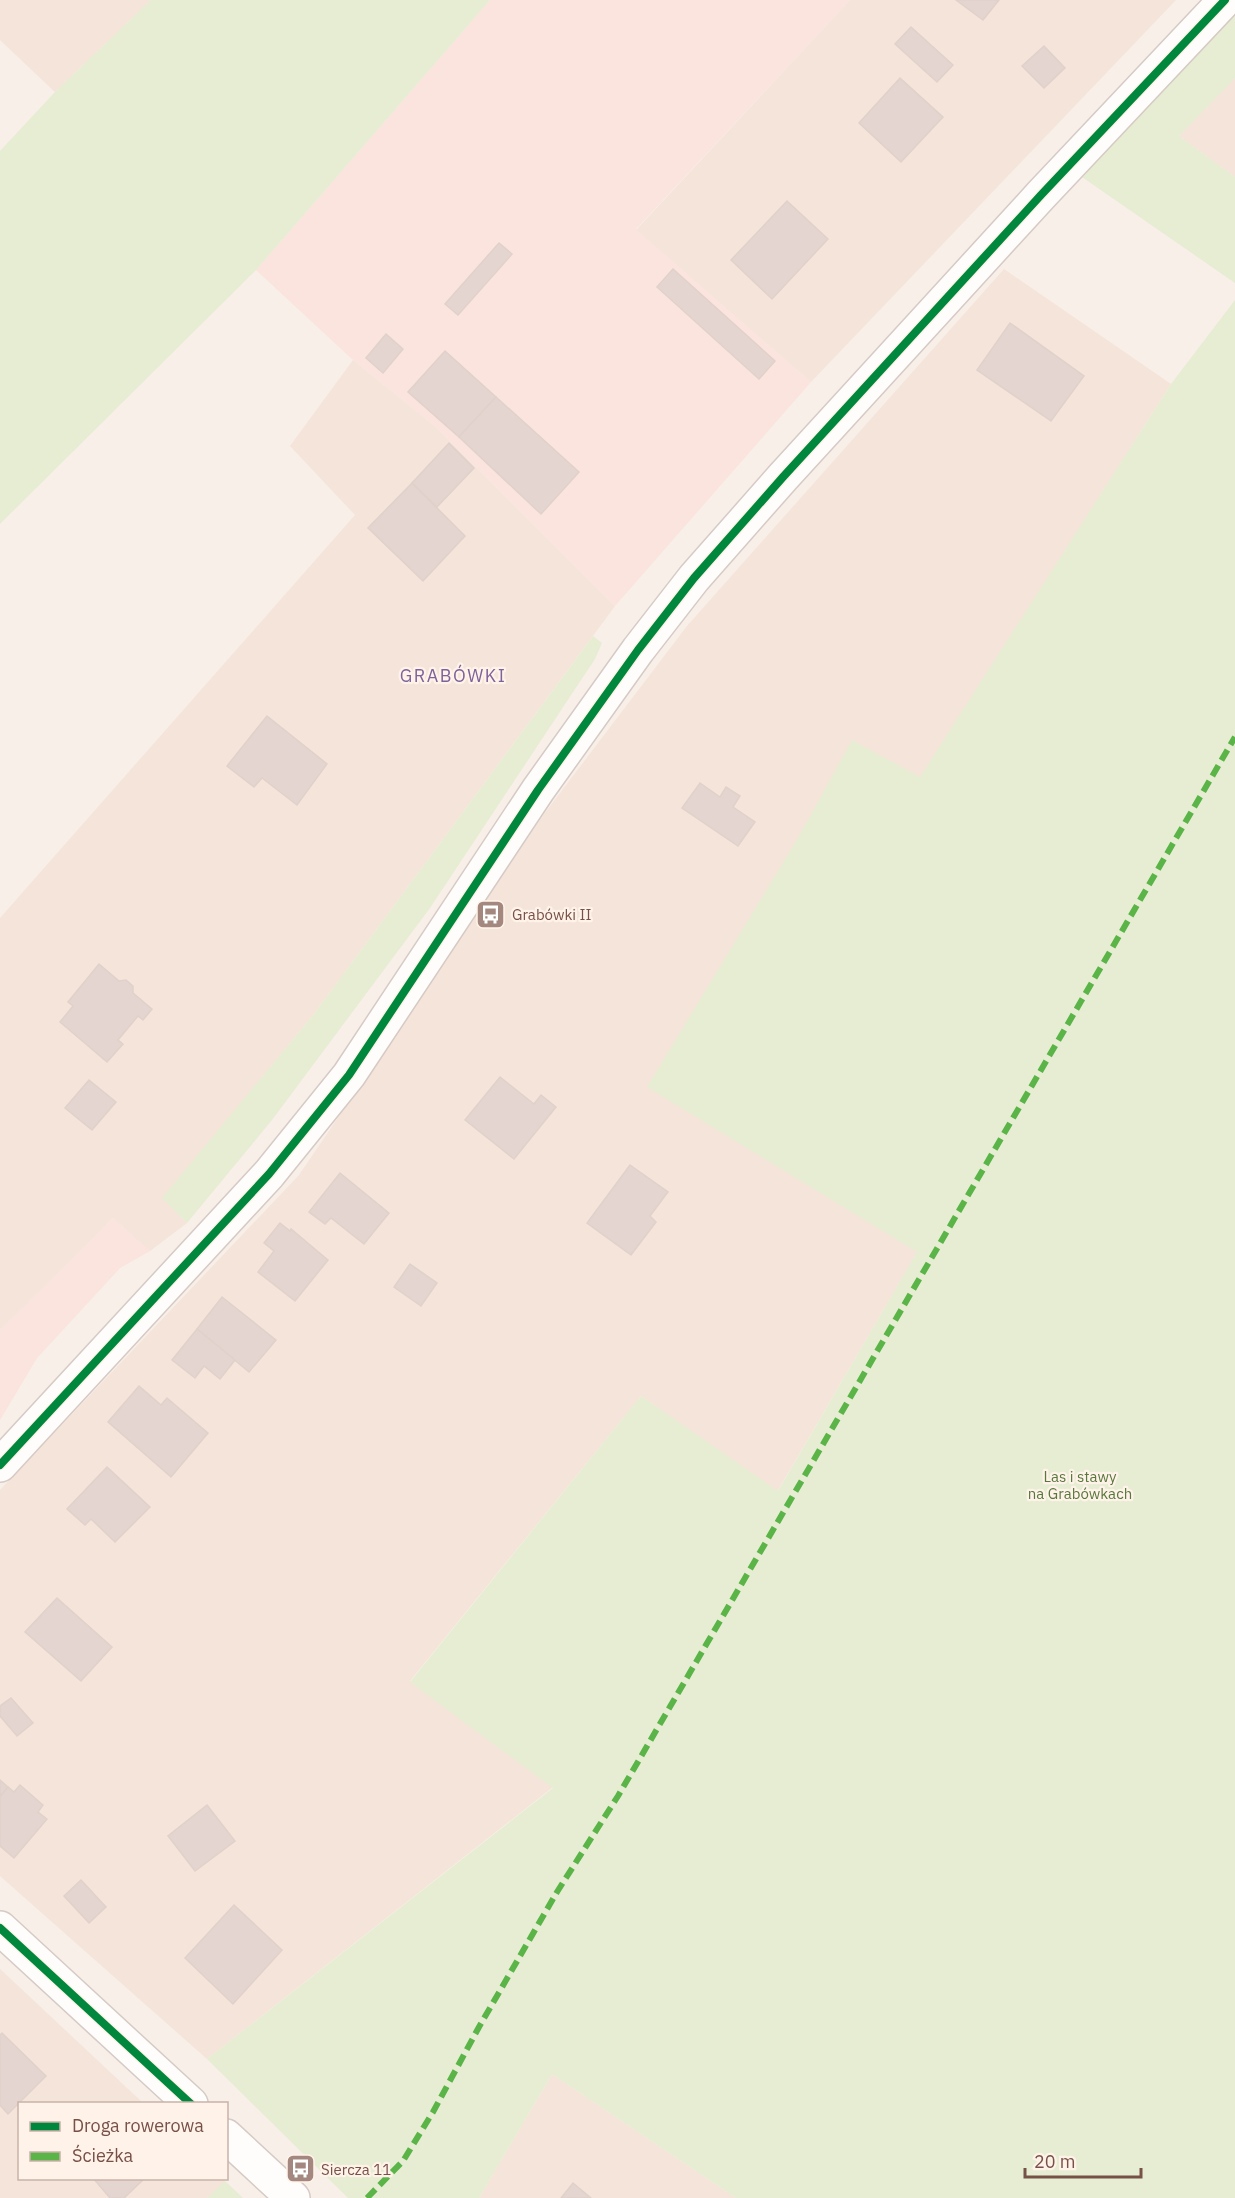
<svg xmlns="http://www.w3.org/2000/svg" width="1235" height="2198" viewBox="0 0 1235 2198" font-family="'IBM Plex Sans',sans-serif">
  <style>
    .residential { fill: #f5e4d9 }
    .commercial { fill: #fbe3de }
    .green { fill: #e6edd2 }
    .building { fill: #e4d5d0; stroke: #e0d1ca; stroke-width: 1.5 }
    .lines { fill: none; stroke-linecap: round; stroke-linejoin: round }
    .minor-casing { stroke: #d6cac5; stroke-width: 36 }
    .minor { stroke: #fefdfc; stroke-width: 33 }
    .quiet { stroke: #5ab447; stroke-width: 6; stroke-dasharray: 12 6; stroke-linecap: butt }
    .cycleway-casing { stroke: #fff3e9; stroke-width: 11 }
    .cycleway { stroke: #00873e; stroke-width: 8 }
    .labels { text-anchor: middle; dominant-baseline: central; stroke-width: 4.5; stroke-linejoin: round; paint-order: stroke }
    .poi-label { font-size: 15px; fill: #775047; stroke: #fff3e9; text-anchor: start }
    .park-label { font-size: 15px; fill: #57773c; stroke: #fff3e9 }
    .quarter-label { font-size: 18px; letter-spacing: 1.5px; fill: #7e629b; stroke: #fff3e9 }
  </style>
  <rect width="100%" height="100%" fill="#f7efe8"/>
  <g class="residential">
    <path d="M0,0H151L55,92L0,40Z"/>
    <path d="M850,0H1176L811,382L636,230Z"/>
    <path d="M1235,78V177L1179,136Z"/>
    <path d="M1004,269L1171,384L920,778L1072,987L777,1492L641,1396L410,1681L553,1787L207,2059L0,1876V1490L299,1175L544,814L687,626Z"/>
    <path d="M353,360L436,427L615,606L314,1014L163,1198L187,1223L150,1251L113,1218L0,1330V918L355,515L290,446Z"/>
    <path d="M0,1969L143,2103L20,2104V2178H223L225,2181L207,2198H0Z"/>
    <path d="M552,2074L736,2198H479Z"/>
  </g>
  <g class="commercial">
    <path d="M490,0H850L636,229L811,382L615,606L436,427L353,360L256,270Z"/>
    <path d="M113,1218L150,1251L120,1268L37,1358L0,1420V1330Z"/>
  </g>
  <g class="green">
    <path d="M151,0H490L256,270L0,524V151L55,92Z"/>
    <path d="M1235,13V78L1179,136L1235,177V283L1082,177L1130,119Z"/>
    <path d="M1235,300V2198H736L552,2074L479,2198H348L207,2059L553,1788L410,1682L641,1396L778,1491L917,1252L647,1087L798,838L852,740L920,777L1171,384Z"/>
    <path d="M593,636L602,643L595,659L430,908L272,1120L187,1223L162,1198L314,1014Z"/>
    <path d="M225,2181L243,2198H207Z"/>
  </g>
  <g class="building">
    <path d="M956,0H999L983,20Z"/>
    <path d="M911,27L953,65L937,82L895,44Z"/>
    <path d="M1044,46L1065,68L1044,88L1022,66Z"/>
    <path d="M900,78L943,117L901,162L859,123Z"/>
    <path d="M787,201L828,239L772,299L731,260Z"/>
    <path d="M499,243L512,254L458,315L445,304Z"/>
    <path d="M673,269L775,361L759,379L657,287Z"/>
    <path d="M1010,323L1084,376L1051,421L977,370Z"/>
    <path d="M386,334L403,349L383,373L366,358Z"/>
    <path d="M445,351L496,397L459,437L408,392Z"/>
    <path d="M496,397L579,472L541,514L459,437Z"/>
    <path d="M449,443L474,468L437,507L412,483Z"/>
    <path d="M412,483L465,536L423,581L368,528Z"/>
    <path d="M267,716L327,764L297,805L262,778L254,787L227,766Z"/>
    <path d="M700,783L720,797L726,787L740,796L733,807L755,822L738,846L682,808Z"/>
    <path d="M99,964L119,981L126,980L133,986V993L152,1009L143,1020L138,1016L118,1040L123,1044L107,1062L60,1022L73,1006L68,1002Z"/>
    <path d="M500,1077L534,1104L541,1095L556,1107L514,1159L465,1120Z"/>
    <path d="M89,1080L116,1102L92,1130L65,1108Z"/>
    <path d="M630,1165L668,1192L650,1216L656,1222L631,1255L587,1223Z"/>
    <path d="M340,1173L389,1213L364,1244L331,1218L325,1224L309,1212Z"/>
    <path d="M280,1223L290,1231L291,1229L328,1260L295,1301L258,1272L274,1251L264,1243Z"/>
    <path d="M410,1264L437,1283L421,1306L394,1287Z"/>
    <path d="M222,1297L276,1340L249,1372L197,1329Z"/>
    <path d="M197,1329L235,1360L220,1379L204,1366L195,1378L172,1360Z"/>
    <path d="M139,1386L161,1405L167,1398L208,1433L171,1477L108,1422Z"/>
    <path d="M107,1467L150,1507L115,1542L91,1519L85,1525L67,1509Z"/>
    <path d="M57,1598L112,1647L81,1681L25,1632Z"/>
    <path d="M11,1698L33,1723L17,1736L0,1716V1706Z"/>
    <path d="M0,1780L8,1787L0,1797Z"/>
    <path d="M20,1785L43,1805L38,1812L47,1819L14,1858L0,1846V1797L8,1787L14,1792Z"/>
    <path d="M207,1805L235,1841L195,1871L168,1836Z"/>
    <path d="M81,1880L106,1907L89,1923L64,1896Z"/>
    <path d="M234,1905L282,1950L233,2004L185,1958Z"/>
    <path d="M2,2033L46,2076L8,2114L0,2105V2035Z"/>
    <path d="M93,2178H145L124,2198H110Z"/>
    <path d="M573,2183L591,2198H561Z"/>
  </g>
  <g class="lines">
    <defs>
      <g id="minor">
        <path d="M0,1465L269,1174L349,1075L538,790L638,650L694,578L783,477L1041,195L1225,0"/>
        <path d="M0,1928L191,2104"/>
        <path d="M226,2136L293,2198"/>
      </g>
    </defs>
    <use href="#minor" class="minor-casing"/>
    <use href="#minor" class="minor"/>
    <path class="quiet" d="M367,2198L403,2161L433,2112L479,2027L557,1892L618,1796L1235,737"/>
    <defs>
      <g id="cycleway">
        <path d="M0,1465L269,1174L349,1075L538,790L638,650L694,578L783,477L1041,195L1225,0"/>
        <path d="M0,1928L191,2104"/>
      </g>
    </defs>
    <use href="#cycleway" class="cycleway-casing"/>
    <use href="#cycleway" class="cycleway"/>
  </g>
  <defs>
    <symbol id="bus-square" viewBox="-11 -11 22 22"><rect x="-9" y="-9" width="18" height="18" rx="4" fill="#a4887f" stroke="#fff3e9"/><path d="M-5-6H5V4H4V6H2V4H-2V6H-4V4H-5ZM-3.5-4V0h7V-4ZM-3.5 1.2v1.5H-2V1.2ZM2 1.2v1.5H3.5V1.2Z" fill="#fff"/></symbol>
  </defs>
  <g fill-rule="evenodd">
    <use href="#bus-square" x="474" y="898" width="33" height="33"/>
    <use href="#bus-square" x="284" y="2152" width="33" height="33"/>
  </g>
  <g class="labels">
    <g class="poi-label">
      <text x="512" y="914">Grabówki II</text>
      <text x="321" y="2169">Siercza 11</text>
    </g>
    <g class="park-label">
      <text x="1080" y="1476">Las i stawy<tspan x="1080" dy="17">na Grabówkach</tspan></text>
    </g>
    <g class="quarter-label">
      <text x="453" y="675">GRABÓWKI</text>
    </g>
  </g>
  <rect x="18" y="2102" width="210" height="78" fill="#fff3e9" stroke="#c9b2a8" stroke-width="1.5"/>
  <rect x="30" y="2122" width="30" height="9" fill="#00873e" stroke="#c9b2a8" stroke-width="1.5"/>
  <text x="72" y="2132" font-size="18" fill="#775047">Droga rowerowa</text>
  <rect x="30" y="2152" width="30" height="9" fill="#5ab447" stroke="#c9b2a8" stroke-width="1.5"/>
  <text x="72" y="2162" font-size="18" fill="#775047">Ścieżka</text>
  <path d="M1025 2168v9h116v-9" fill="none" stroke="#775047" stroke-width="3"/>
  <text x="1034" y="2168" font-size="18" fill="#775047" stroke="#fff3e9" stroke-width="4.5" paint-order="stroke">20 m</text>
</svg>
